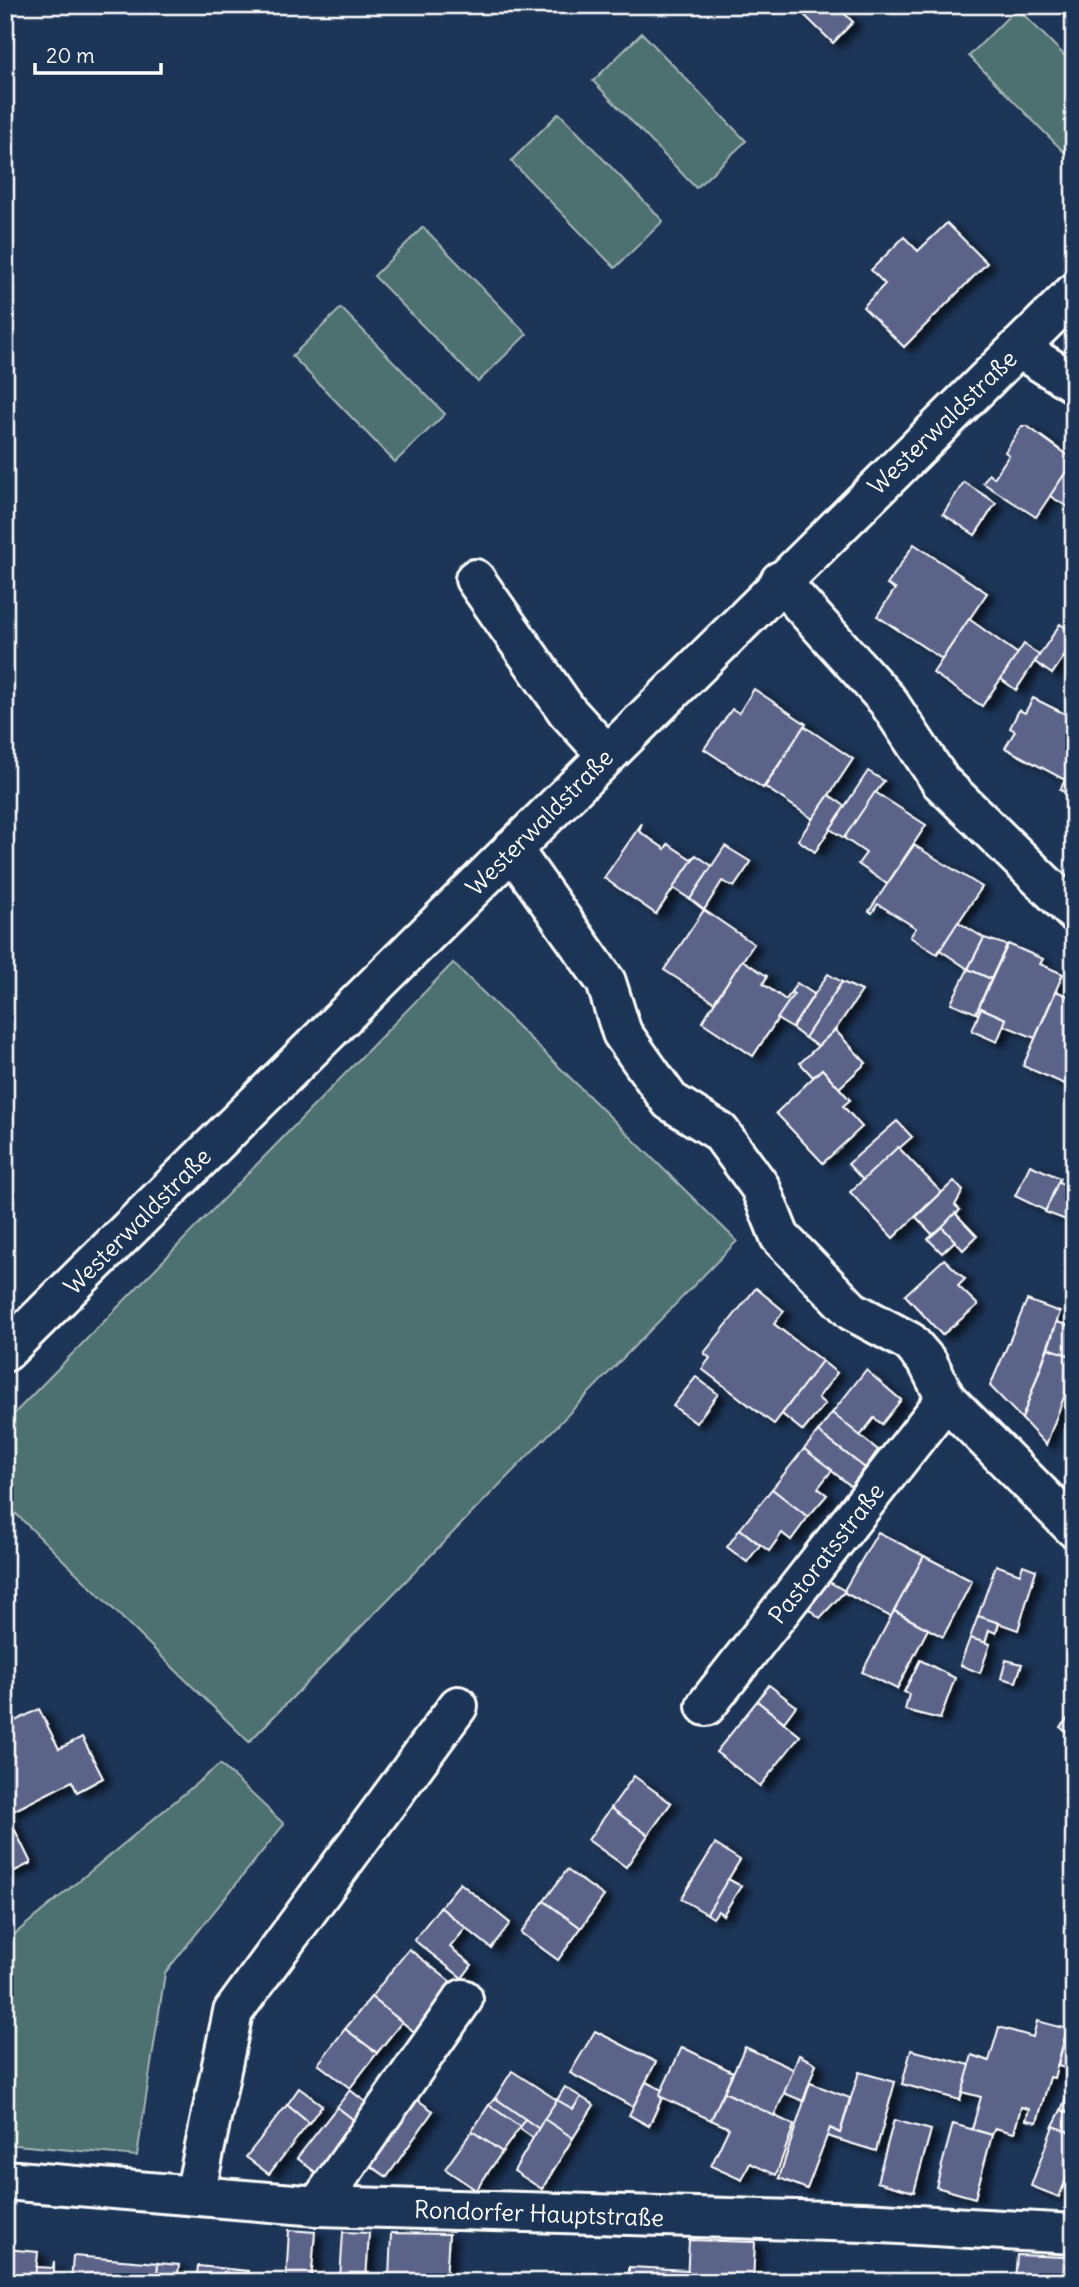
<svg xmlns="http://www.w3.org/2000/svg" width="1079" height="2287" viewBox="0 0 1079 2287" font-family="Delius,sans-serif">
  <style>
    .green { fill: #4e6f6f; stroke: #a6b7b7; stroke-width: 2 }
    .building { fill: #5c6389; stroke: #fff; stroke-width: 2; filter: url(#shadow) }
    .lines { fill: none; stroke-linecap: round; stroke-linejoin: round }
    .minor-casing { stroke: #fff; stroke-width: 44 }
    .minor { stroke: #1d3557; stroke-width: 38 }
    .labels { text-anchor: middle; dominant-baseline: central; stroke-width: 6; stroke-linejoin: round; paint-order: stroke }
    .street-label { font-size: 24px; fill: #fff; stroke: #1d3557 }
  </style>
  <defs>
    <filter id="shadow"><feDropShadow dx="8" dy="4.5" stdDeviation="3.5" flood-color="#0009"/></filter>
  </defs>
  <rect width="100%" height="100%" fill="#1d3557"/>
  <filter id="ink" filterUnits="userSpaceOnUse"><feTurbulence type="fractalNoise" baseFrequency=".0143" numOctaves="2"/><feDisplacementMap in="SourceGraphic" scale="14" xChannelSelector="R" yChannelSelector="G"/><feConvolveMatrix kernelMatrix="1 2 1 2 8 2 1 2 1" color-interpolation-filters="sRGB"/></filter>
  <g filter="url(#ink)">
    <g class="green">
      <path d="M1017,8L1074,65L1073,161L969,56Z"/>
      <path d="M642,33L746,141L696,188L593,81Z"/>
      <path d="M559,113L663,221L615,268L511,161Z"/>
      <path d="M423,227L527,334L478,382L374,276Z"/>
      <path d="M341,308L445,414L395,462L292,356Z"/>
      <path d="M453,963L737,1241L249,1742L5,1503V1423Z"/>
      <path d="M220,1764L284,1824L165,1973L137,2156L5,2144V1942Z"/>
    </g>
    <g class="building">
      <path d="M794,5H836L853,22L833,43Z"/>
      <path d="M947,223L987,263L904,347L863,307L885,284L871,270L904,237L918,251Z"/>
      <path d="M1022,426H1027L1074,460L1036,517L983,483L989,474L994,478L1009,455L1005,452Z"/>
      <path d="M1074,460V511L1050,496Z"/>
      <path d="M964,482L996,503L975,535L943,514Z"/>
      <path d="M914,544L987,593L942,659L877,616L895,589L887,585Z"/>
      <path d="M969,619L1018,654L982,706L933,673Z"/>
      <path d="M1060,624L1074,633V642L1052,674L1035,662Z"/>
      <path d="M1024,644L1039,655L1016,690L1001,679Z"/>
      <path d="M754,689L806,724L763,788L704,749L732,709L739,713Z"/>
      <path d="M1033,698L1067,715L1074,704V762L1065,780L1005,748L1015,731L1010,728L1019,710L1025,713Z"/>
      <path d="M804,726L853,759L813,819L765,787Z"/>
      <path d="M1074,762V797L1060,790Z"/>
      <path d="M868,771L884,781L844,838L830,829Z"/>
      <path d="M875,792L926,825L887,884L858,864L866,853L844,838Z"/>
      <path d="M829,795L845,806L815,852L798,840Z"/>
      <path d="M642,823L639,831L665,849L668,844L691,859L696,855L656,914L604,878Z"/>
      <path d="M914,845L982,887L937,954L910,937L916,928L878,904L872,913L869,911Z"/>
      <path d="M725,846L751,862L734,887L722,881L704,910L690,899Z"/>
      <path d="M696,855L712,866L690,899L673,888Z"/>
      <path d="M704,910L754,944L714,1002L664,970Z"/>
      <path d="M958,922L984,938L968,969L940,950Z"/>
      <path d="M984,938L1007,945L991,979L968,969Z"/>
      <path d="M1008,944L1043,959L1040,964L1063,974L1035,1038L1003,1025L1006,1019L981,1008L979,1015L976,1013Z"/>
      <path d="M742,960L767,976L763,984L786,1000L791,992L794,994L753,1056L702,1022Z"/>
      <path d="M968,969L991,979L976,1013L951,1003Z"/>
      <path d="M828,974L842,982L805,1038L792,1028Z"/>
      <path d="M842,982L862,991L835,1030L818,1046L805,1038Z"/>
      <path d="M797,983L814,994L792,1028L777,1019L794,994L791,992Z"/>
      <path d="M1056,991L1074,999V1088L1023,1066Z"/>
      <path d="M981,1008L1006,1019L997,1042L972,1031Z"/>
      <path d="M835,1030L866,1063L839,1088L822,1069L813,1077L800,1063Z"/>
      <path d="M822,1069L850,1100L843,1106L862,1127L823,1163L776,1113Z"/>
      <path d="M897,1121L912,1137L863,1180L848,1164Z"/>
      <path d="M898,1147L941,1192L893,1238L850,1192Z"/>
      <path d="M1030,1165L1060,1178L1046,1211L1015,1196Z"/>
      <path d="M954,1181L963,1191L955,1205L960,1210L933,1235L916,1217Z"/>
      <path d="M1058,1182L1074,1187V1223L1045,1212Z"/>
      <path d="M955,1213L977,1236L963,1250L942,1227Z"/>
      <path d="M942,1227L955,1241L942,1253L928,1239Z"/>
      <path d="M944,1259L965,1279L958,1286L978,1305L942,1335L905,1295Z"/>
      <path d="M756,1288L784,1311L774,1324L822,1361L774,1424L702,1369L710,1358L704,1353Z"/>
      <path d="M1027,1300L1060,1312L1022,1419L990,1386Z"/>
      <path d="M1074,1317V1357L1048,1348L1057,1322L1070,1326Z"/>
      <path d="M1048,1348L1074,1357V1370L1046,1445L1022,1419Z"/>
      <path d="M822,1361L837,1373L818,1398L825,1404L803,1431L782,1414Z"/>
      <path d="M866,1370L901,1400L882,1424L874,1418L860,1436L832,1413Z"/>
      <path d="M696,1377L718,1394L696,1423L673,1406Z"/>
      <path d="M832,1413L878,1450L865,1468L818,1432Z"/>
      <path d="M818,1432L865,1468L851,1486L804,1449Z"/>
      <path d="M804,1449L832,1470L818,1488L827,1495L808,1517L772,1489Z"/>
      <path d="M772,1489L808,1517L791,1540L782,1533L769,1551L740,1529Z"/>
      <path d="M740,1529L760,1545L747,1562L727,1547Z"/>
      <path d="M878,1532L924,1556L891,1617L843,1592Z"/>
      <path d="M924,1556L972,1581L943,1637L894,1611Z"/>
      <path d="M996,1565L1020,1574L1023,1565L1036,1570L1018,1630L978,1616Z"/>
      <path d="M826,1580L845,1591L820,1618L805,1606Z"/>
      <path d="M894,1611L928,1629L897,1689L862,1672Z"/>
      <path d="M978,1616L999,1623L996,1633L989,1630L985,1643L970,1638Z"/>
      <path d="M970,1638L990,1644L980,1673L960,1665Z"/>
      <path d="M920,1660L955,1678L940,1719L905,1710L909,1694L904,1692Z"/>
      <path d="M1006,1660L1022,1664L1016,1682L1001,1678Z"/>
      <path d="M769,1685L796,1706L784,1722L757,1701Z"/>
      <path d="M757,1701L800,1736L760,1786L716,1752Z"/>
      <path d="M39,1709L59,1749L82,1737L103,1778L77,1792L72,1781L7,1814L31,1863L5,1876V1726Z"/>
      <path d="M1074,1712V1739L1060,1727Z"/>
      <path d="M634,1776L671,1803L648,1835L611,1808Z"/>
      <path d="M611,1808L648,1835L626,1867L588,1840Z"/>
      <path d="M715,1844L740,1860L707,1914L681,1899Z"/>
      <path d="M567,1870L604,1896L581,1928L544,1901Z"/>
      <path d="M728,1879L741,1886L723,1915L718,1911L713,1918L707,1914Z"/>
      <path d="M460,1883L510,1923L491,1948L440,1907Z"/>
      <path d="M544,1901L581,1928L558,1960L521,1933Z"/>
      <path d="M440,1907L466,1928L450,1947L472,1965L462,1978L414,1940Z"/>
      <path d="M409,1949L461,1990L422,2038L371,1997Z"/>
      <path d="M371,1997L402,2022L377,2053L345,2029Z"/>
      <path d="M1037,2021L1067,2029L1054,2078L1050,2077L1037,2122L1026,2120L1029,2109L1021,2107L1014,2133L995,2128L992,2135L972,2129L981,2097L962,2092L972,2055L989,2061L999,2027L1033,2037Z"/>
      <path d="M345,2029L377,2053L350,2088L318,2064Z"/>
      <path d="M1067,2029L1074,2031L1073,2070L1058,2066Z"/>
      <path d="M595,2031L656,2062L633,2107L570,2073Z"/>
      <path d="M682,2047L733,2072L711,2120L659,2096Z"/>
      <path d="M745,2047L795,2070L774,2116L724,2092Z"/>
      <path d="M911,2050L970,2065L960,2100L902,2084Z"/>
      <path d="M799,2055L816,2064L803,2101L784,2093Z"/>
      <path d="M512,2071L557,2100L539,2129L495,2098Z"/>
      <path d="M859,2072L895,2082L876,2151L827,2136L830,2128L840,2133Z"/>
      <path d="M1074,2077V2115L1061,2110Z"/>
      <path d="M646,2082L662,2090L659,2096L662,2098L649,2126L629,2115Z"/>
      <path d="M810,2083L850,2098L840,2133L830,2128L807,2189L779,2178Z"/>
      <path d="M565,2087L581,2097L573,2109L557,2100Z"/>
      <path d="M299,2088L322,2105L309,2123L287,2105Z"/>
      <path d="M350,2090L372,2107L359,2124L337,2107Z"/>
      <path d="M724,2092L794,2125L776,2175L750,2163L742,2180L711,2166L729,2128L711,2120Z"/>
      <path d="M408,2093L433,2111L387,2177L362,2160Z"/>
      <path d="M581,2097L594,2105L573,2138L544,2119L557,2100L573,2109Z"/>
      <path d="M495,2098L525,2119L520,2127L489,2105Z"/>
      <path d="M287,2105L309,2123L269,2174L246,2157Z"/>
      <path d="M489,2105L520,2127L502,2152L472,2131Z"/>
      <path d="M337,2107L359,2124L319,2175L297,2158Z"/>
      <path d="M1061,2110L1074,2115V2134L1053,2126Z"/>
      <path d="M525,2119L539,2129L533,2138L519,2128Z"/>
      <path d="M544,2119L573,2138L542,2189L514,2171Z"/>
      <path d="M894,2120L931,2130L914,2192L877,2182Z"/>
      <path d="M953,2124L992,2135L975,2198L936,2187Z"/>
      <path d="M1053,2126L1074,2134V2159L1059,2197L1031,2186Z"/>
      <path d="M472,2131L502,2152L476,2190L445,2169Z"/>
      <path d="M289,2230L315,2232L311,2282H286Z"/>
      <path d="M343,2232L369,2233L366,2280L340,2279Z"/>
      <path d="M391,2233L449,2234L446,2279L389,2278Z"/>
      <path d="M689,2240L755,2242L753,2282H687Z"/>
      <path d="M5,2249L38,2252L35,2282H5Z"/>
      <path d="M1017,2255L1064,2257L1063,2282H1015Z"/>
      <path d="M73,2256L158,2263L157,2282H71Z"/>
      <path d="M54,2261V2282H35L36,2267L53,2268Z"/>
      <path d="M158,2263L179,2265L177,2282H157Z"/>
      <path d="M198,2266L248,2271L247,2282H196Z"/>
      <path d="M629,2267L688,2270L687,2282H629Z"/>
      <path d="M421,2278L446,2279V2282H421Z"/>
    </g>
    <g class="lines">
      <defs>
        <g id="minor">
          <path d="M1018,348L1074,383"/>
          <path d="M475,579L567,711L607,755"/>
          <path d="M780,581L887,700L941,782L1074,912"/>
          <path d="M512,849L606,982L622,1033L670,1101L720,1132L760,1187L780,1237L852,1311L910,1342L928,1363L946,1399L1074,1528"/>
          <path d="M5,1352L1074,293"/>
          <path d="M706,1706L946,1399"/>
          <path d="M5,2180L318,2206L864,2222L1074,2234"/>
          <path d="M195,2195L233,2012L458,1706"/>
          <path d="M318,2206L463,1999"/>
        </g>
      </defs>
      <use href="#minor" class="minor-casing"/>
      <use href="#minor" class="minor"/>
    </g>
  </g>
  <g class="labels">
    <g class="street-label">
      <text transform="translate(942 422) rotate(-44)">Westerwaldstraße</text>
      <text transform="translate(539 822) rotate(-45)">Westerwaldstraße</text>
      <text transform="translate(137 1221) rotate(-45)">Westerwaldstraße</text>
      <text transform="translate(826 1553) rotate(-52)">Pastoratsstraße</text>
      <text transform="translate(539 2213) rotate(2)">Rondorfer Hauptstraße</text>
    </g>
  </g>
  <rect width="1079" height="2287" fill="none" stroke="#1d3557" stroke-width="28"/>
  <rect x="14" y="14" width="1051" height="2259" fill="none" stroke="#fff" stroke-width="2.5" filter="url(#ink)"/>
  <path d="M35 63v10h126v-10" fill="none" stroke="#ffffff" stroke-width="3.5"/>
  <text x="46" y="63" font-size="21" fill="#ffffff" stroke="#1d3557" stroke-width="5" paint-order="stroke">20 m</text>
</svg>
